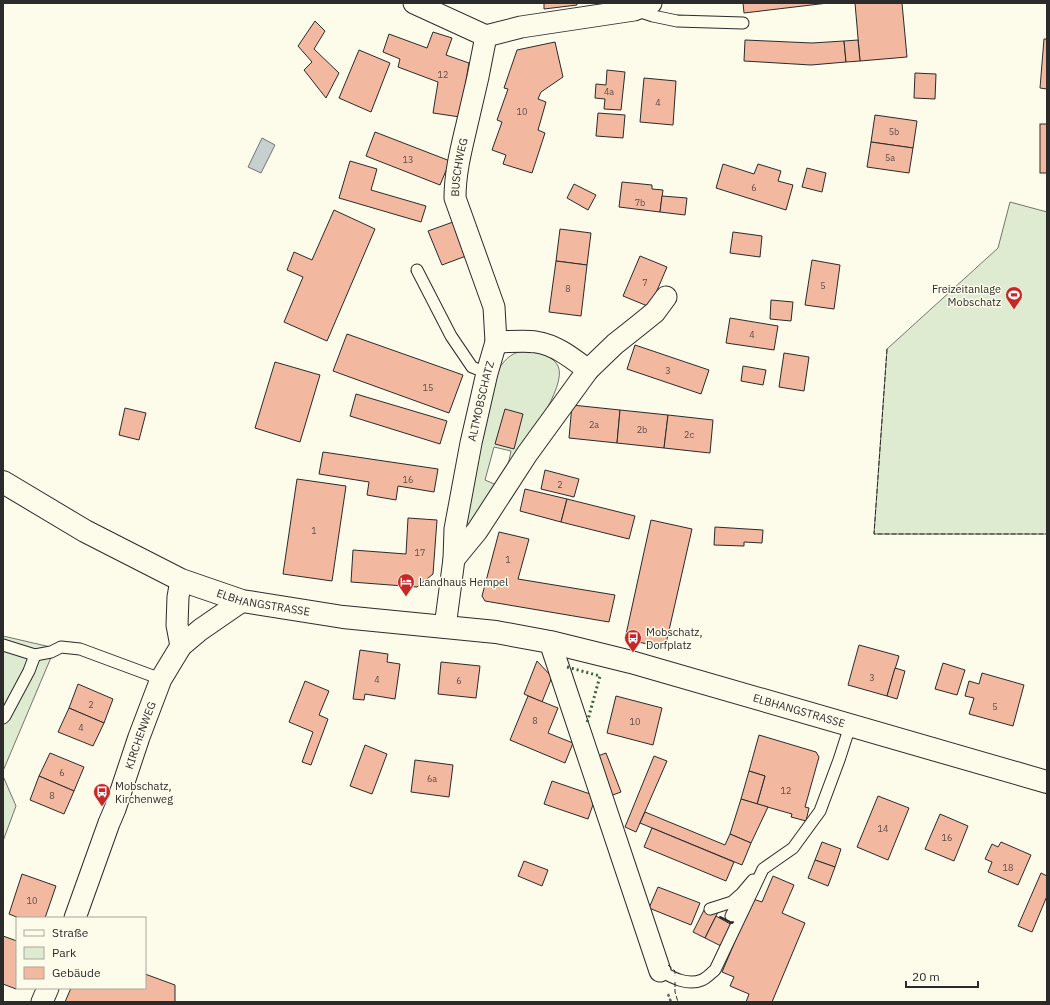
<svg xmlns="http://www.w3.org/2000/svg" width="1050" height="1005" viewBox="0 0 1050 1005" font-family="'IBM Plex Sans',sans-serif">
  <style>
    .green { fill: #deebd1; stroke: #74746e }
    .water { fill: #c7d0d0; stroke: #74746e }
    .building { fill: #f2b8a0; stroke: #2b2b2b }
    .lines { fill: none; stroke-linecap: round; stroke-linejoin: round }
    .service-casing { stroke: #2b2b2b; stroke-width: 13 }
    .minor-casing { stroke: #2b2b2b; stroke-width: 23 }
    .tertiary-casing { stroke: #2b2b2b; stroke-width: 24 }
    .path { stroke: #6a6964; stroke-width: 2.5; stroke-dasharray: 3 2; stroke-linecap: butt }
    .service { stroke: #fdfbea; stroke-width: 11 }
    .minor { stroke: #fdfbea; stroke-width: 21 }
    .tertiary { stroke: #fdfbea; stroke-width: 22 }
    .hedge { stroke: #34623c; stroke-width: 3; stroke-dasharray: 2 3; stroke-linecap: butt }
    .fence { stroke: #2b2b2b; stroke-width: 1; stroke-dasharray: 5 2; stroke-linecap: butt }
    .wall { stroke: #2b2b2b; stroke-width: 2 }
    .labels { text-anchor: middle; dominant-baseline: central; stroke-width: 3; stroke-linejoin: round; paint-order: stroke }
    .number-label { font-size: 9px; fill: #5d4e48 }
    .street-label { font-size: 11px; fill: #2b2b2b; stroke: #fdfbea }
    .poi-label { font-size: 11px; fill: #2b2b2b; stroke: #fdfbea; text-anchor: start }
  </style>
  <rect width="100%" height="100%" fill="#fdfbea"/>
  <g class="green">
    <path d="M1010,202L1047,212V534H874L887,349L998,248Z"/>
    <path d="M535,351C544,354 553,357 558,366C568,386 523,447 511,466L508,465L511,451L494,447L485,480L499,486L466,530L467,516L494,377C500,367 506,355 519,352C524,351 530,351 535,351Z"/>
    <path d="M3,636L55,648L3,771Z"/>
    <path d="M3,776L16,806L3,841Z"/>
  </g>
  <path class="water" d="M262,138L275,145L261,173L248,167Z"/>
  <g class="building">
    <path d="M544,3H577V5L544,9Z"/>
    <path d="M743,3H828L744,13Z"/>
    <path d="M855,3H902L907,57L860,61Z"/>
    <path d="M315,21L325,31L314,49L339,73L326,98L304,70L312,62L298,46Z"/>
    <path d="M433,32L452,38L446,55L469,63L460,117L433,113L438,82L398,67L400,59L383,52L389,34L427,48Z"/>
    <path d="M1044,39H1047V89L1040,88Z"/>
    <path d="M745,40L812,43L844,41L846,62L811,65L744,61Z"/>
    <path d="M858,40L860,61L846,62L844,41Z"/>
    <path d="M555,42L563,77L541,92L538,99L546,102L538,130L545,133L532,173L503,164L506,155L492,150L502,122L497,120L508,89L504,88L517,50Z"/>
    <path d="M359,50L390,63L371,112L339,98Z"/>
    <path d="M607,70L625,72L621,110L604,109L605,99L595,98L596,84L606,85Z"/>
    <path d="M915,73L936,74L935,99L914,98Z"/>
    <path d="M644,78L676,81L673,125L640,122Z"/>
    <path d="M598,113L625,115L623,138L596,136Z"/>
    <path d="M875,115L917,121L913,148L871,142Z"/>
    <rect x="1040" y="124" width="7" height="49"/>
    <path d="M375,132L450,161L440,185L366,156Z"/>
    <path d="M871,142L913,148L909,173L867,167Z"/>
    <path d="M350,161L377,169L371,190L426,206L421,222L339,198Z"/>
    <path d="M723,164L754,174L758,164L781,171L778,181L793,185L786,210L716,188Z"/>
    <path d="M807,168L826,173L822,192L802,187Z"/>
    <path d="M622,182L652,185V189L663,190L660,212L619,207Z"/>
    <path d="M574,184L596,195L588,210L567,198Z"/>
    <path d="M662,196L687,198L685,215L660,212Z"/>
    <path d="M334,210L375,229L327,341L284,322L303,277L287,270L294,252L312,260Z"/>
    <path d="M453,222L466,256L442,265L428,231Z"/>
    <path d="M560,229L591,233L587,265L556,261Z"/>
    <path d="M733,232L762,236L760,257L730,253Z"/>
    <path d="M640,256L667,267L650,307L623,296Z"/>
    <path d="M812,260L840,265L834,309L805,305Z"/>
    <path d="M556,261L587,265L581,316L549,312Z"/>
    <path d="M771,300L793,302L791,321L770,319Z"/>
    <path d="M730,318L778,326L774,350L726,343Z"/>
    <path d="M347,334L463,375L449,413L333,371Z"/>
    <path d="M635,345L709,370L701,394L627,369Z"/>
    <path d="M784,353L809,357L804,391L779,387Z"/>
    <path d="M275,362L320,375L300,442L255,428Z"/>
    <path d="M743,366L766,370L763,385L741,381Z"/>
    <path d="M356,394L447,421L440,444L350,416Z"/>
    <path d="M572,405L620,410L617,443L569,438Z"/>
    <path d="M125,408L146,413L139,440L119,435Z"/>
    <path d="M505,409L523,414L514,449L495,444Z"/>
    <path d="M620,410L668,415L664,448L617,443Z"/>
    <path d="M668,415L713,420L710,453L664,448Z"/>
    <path d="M323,452L438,469L434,492L398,486L396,500L367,495L369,482L319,474Z"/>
    <path d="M545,470L579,479L574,497L541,489Z"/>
    <path d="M297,479L346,486L332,581L283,574Z"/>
    <path d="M525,489L567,499L561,522L520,511Z"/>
    <path d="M567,499L635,516L629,539L561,522Z"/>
    <path d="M408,518L437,520L433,574L417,587L351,582L353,550L406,554Z"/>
    <path d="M651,520L692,529L665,648L625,639Z"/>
    <path d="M715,527L763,530L762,543L744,542V546L714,545Z"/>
    <path d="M499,532L529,539L518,579L615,595L609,622L485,601L482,596Z"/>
    <path d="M859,645L899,656L887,696L848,685Z"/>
    <path d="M360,650L388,654L387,662L400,664L395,699L365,694L364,700L353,699Z"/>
    <path d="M537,661L552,677L542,702L524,694Z"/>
    <path d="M441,662L480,666L476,698L438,694Z"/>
    <path d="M943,663L965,670L957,695L935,689Z"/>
    <path d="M895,668L905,671L897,699L887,696Z"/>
    <path d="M982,673L1024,685L1013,726L969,714L974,698L965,696L969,681L979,684Z"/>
    <path d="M305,681L329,691L319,715L328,719L311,765L302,762L313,732L289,722Z"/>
    <path d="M78,684L113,699L104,723L69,708Z"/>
    <path d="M528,696L558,708L548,733L573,743L565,763L510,740Z"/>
    <path d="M616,696L662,708L653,745L607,733Z"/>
    <path d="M69,708L104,723L93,746L58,732Z"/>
    <path d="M759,735L816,752L819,757L805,807L809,808L806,821L791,817L792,814L757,804L765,776L749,771Z"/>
    <path d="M365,745L387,754L372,794L350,786Z"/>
    <path d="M50,753L84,767L74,791L39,776Z"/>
    <path d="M606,753L621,792L610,796L595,757Z"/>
    <path d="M654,756L667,761L636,832L625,827Z"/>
    <path d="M415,760L453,765L449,797L411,792Z"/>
    <path d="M749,771L765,776L757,804L741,799Z"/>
    <path d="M39,776L74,791L64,814L30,800Z"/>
    <path d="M552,781L596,796L588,819L544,804Z"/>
    <path d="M878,796L909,808L888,860L857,847Z"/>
    <path d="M741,799L768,807L751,843L730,834Z"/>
    <path d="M645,812L725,845L730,834L751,843L742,865L640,823Z"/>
    <path d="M940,814L968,826L954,861L925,849Z"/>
    <path d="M652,828L734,862L726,881L644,847Z"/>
    <path d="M822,842L841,849L835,867L815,860Z"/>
    <path d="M1001,842L1031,855L1018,885L988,872L992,862L985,859L992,844L998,847Z"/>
    <path d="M815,860L835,867L828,886L808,878Z"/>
    <path d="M524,861L548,870L542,886L518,876Z"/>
    <path d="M1041,873L1047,876V896L1032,932L1018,926Z"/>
    <path d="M22,874L56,886L45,918H19L9,914Z"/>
    <path d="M773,876L794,885L782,913L805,923L772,1002H746L749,994L730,986L734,977L722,972L753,899L762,902Z"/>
    <path d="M658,887L700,903L691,925L649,908Z"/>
    <path d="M706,906L718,912L705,938L693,932Z"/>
    <path d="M716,916L732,925L721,946L705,938Z"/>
    <path d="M3,936L17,941V986L16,989L3,984Z"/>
    <path d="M145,974L175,985V1002H65L71,988H145Z"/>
  </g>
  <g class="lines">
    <defs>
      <g id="service">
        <path d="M635,10L653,16L677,21L743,23"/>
        <path d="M417,270L451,336L472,367L487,373"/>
        <path d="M3,645L35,655L51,652L61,647L80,649L161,679"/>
        <path d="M3,718L5,716L29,671L35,655"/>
        <path d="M710,909L732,902L740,895"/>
        <path d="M731,916L742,893L753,880"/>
        <path d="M660,971C673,978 688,986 702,980C707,978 711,973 715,970L763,869L793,848L820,811L839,760L850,726"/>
      </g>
      <g id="minor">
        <path d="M414,3L486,36L521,27L634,10L651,3"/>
        <path d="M496,342C508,342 524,340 536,342C556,345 572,358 588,370"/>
        <path d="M454,559L477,531L527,454L588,370L615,344L639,325L655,312L666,297"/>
        <path id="s1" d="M445,627L454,559L455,529L471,443L487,373L496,342L494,307L455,198C455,171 462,146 468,120C475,92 481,64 486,36"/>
        <path d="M550,642L660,971"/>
        <path d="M181,646L177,625L178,597L181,580"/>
        <path id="s2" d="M75,918L109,823L115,809L139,737L161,679L181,646L200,630L242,601"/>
        <path d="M42,1002L48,988"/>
      </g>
      <g id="tertiary">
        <path id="s3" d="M3,482L85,531L181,580L242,601L343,617L496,632L550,642L631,662L1047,782"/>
      </g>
    </defs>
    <use href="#service" class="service-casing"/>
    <use href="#minor" class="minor-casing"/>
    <use href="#tertiary" class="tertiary-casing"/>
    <path class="path" d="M668,994L671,1002"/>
    <use href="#service" class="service"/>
    <use href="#minor" class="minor"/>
    <use href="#tertiary" class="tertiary"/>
    <path class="hedge" d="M567,667L600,676L587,723"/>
    <g class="fence">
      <path d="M887,349L874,534H1047"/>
      <path d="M668,965L675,971V976"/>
      <path d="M675,982V992L678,1002"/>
    </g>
    <path class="wall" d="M720,917L732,923L733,922"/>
  </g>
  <defs>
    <symbol id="stadium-pin" viewBox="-11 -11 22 30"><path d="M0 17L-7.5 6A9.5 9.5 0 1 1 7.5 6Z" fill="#c62828" stroke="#fdfbea"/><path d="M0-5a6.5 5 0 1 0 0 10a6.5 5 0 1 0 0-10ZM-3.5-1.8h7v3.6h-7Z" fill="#fff"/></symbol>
    <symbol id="hotel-pin" viewBox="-11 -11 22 30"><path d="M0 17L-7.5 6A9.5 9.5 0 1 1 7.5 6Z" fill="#c62828" stroke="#fdfbea"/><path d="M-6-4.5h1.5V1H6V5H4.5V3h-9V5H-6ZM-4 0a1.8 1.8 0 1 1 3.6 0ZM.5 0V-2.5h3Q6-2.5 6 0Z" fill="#fff"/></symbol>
    <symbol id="bus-pin" viewBox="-11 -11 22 30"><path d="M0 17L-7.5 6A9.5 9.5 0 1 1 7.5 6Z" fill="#c62828" stroke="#fdfbea"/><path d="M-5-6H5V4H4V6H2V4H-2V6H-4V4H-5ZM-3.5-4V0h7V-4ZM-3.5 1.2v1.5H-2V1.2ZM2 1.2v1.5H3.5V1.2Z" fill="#fff"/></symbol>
  </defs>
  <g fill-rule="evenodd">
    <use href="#stadium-pin" x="1004" y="285" width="20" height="27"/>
    <use href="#hotel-pin" x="396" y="572" width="20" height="27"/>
    <use href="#bus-pin" x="623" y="628" width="20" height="27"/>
    <use href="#bus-pin" x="92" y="782" width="20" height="27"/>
  </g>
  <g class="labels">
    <g class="number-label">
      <text x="443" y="74">12</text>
      <text x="609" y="91">4a</text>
      <text x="658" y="102">4</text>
      <text x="522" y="111">10</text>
      <text x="894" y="131">5b</text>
      <text x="890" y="157">5a</text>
      <text x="408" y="159">13</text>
      <text x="754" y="187">6</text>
      <text x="640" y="202">7b</text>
      <text x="645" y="282">7</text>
      <text x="823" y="285">5</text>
      <text x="568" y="288">8</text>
      <text x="752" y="334">4</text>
      <text x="668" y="370">3</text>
      <text x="428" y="387">15</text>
      <text x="594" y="424">2a</text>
      <text x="642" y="429">2b</text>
      <text x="689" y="434">2c</text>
      <text x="408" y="479">16</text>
      <text x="560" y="484">2</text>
      <text x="314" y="530">1</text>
      <text x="420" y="552">17</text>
      <text x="508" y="559">1</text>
      <text x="872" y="677">3</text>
      <text x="377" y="679">4</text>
      <text x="459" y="680">6</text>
      <text x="91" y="704">2</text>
      <text x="995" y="706">5</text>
      <text x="535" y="720">8</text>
      <text x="635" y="721">10</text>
      <text x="81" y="727">4</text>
      <text x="62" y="772">6</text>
      <text x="432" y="778">6a</text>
      <text x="786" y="790">12</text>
      <text x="52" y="795">8</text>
      <text x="883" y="828">14</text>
      <text x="947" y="837">16</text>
      <text x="1008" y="867">18</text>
      <text x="32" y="900">10</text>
    </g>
    <g class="street-label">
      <text stroke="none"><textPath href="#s1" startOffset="472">BUSCHWEG</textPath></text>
      <text stroke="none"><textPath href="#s1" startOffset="229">ALTMOBSCHATZ</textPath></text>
      <text stroke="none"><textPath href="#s3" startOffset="289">ELBHANGSTRASSE</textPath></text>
      <text stroke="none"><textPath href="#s3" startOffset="837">ELBHANGSTRASSE</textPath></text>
      <text stroke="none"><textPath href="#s2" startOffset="194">KIRCHENWEG</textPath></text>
    </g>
    <g class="poi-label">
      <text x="1001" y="289" text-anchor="end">Freizeitanlage<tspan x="1001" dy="13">Mobschatz</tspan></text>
      <text x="419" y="582">Landhaus Hempel</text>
      <text x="646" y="632">Mobschatz,<tspan x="646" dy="13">Dorfplatz</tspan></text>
      <text x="115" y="786">Mobschatz,<tspan x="115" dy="13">Kirchenweg</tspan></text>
    </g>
  </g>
  <rect width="1050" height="1005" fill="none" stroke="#2b2b2b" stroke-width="8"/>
  <rect x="16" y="917" width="130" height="72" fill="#fdfbea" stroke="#a9a89e"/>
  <rect x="24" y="930" width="20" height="6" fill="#fdfbea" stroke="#a9a89e"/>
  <text x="52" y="937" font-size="12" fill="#2b2b2b">Straße</text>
  <rect x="24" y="947" width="20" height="12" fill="#deebd1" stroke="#a9a89e"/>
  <text x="52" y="957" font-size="12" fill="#2b2b2b">Park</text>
  <rect x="24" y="967" width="20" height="12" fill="#f2b8a0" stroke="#a9a89e"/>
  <text x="52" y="977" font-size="12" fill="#2b2b2b">Gebäude</text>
  <path d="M906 981v6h72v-6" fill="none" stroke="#2b2b2b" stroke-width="2"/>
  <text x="912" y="981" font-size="12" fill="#2b2b2b" stroke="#fdfbea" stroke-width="3" paint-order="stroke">20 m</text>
</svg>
